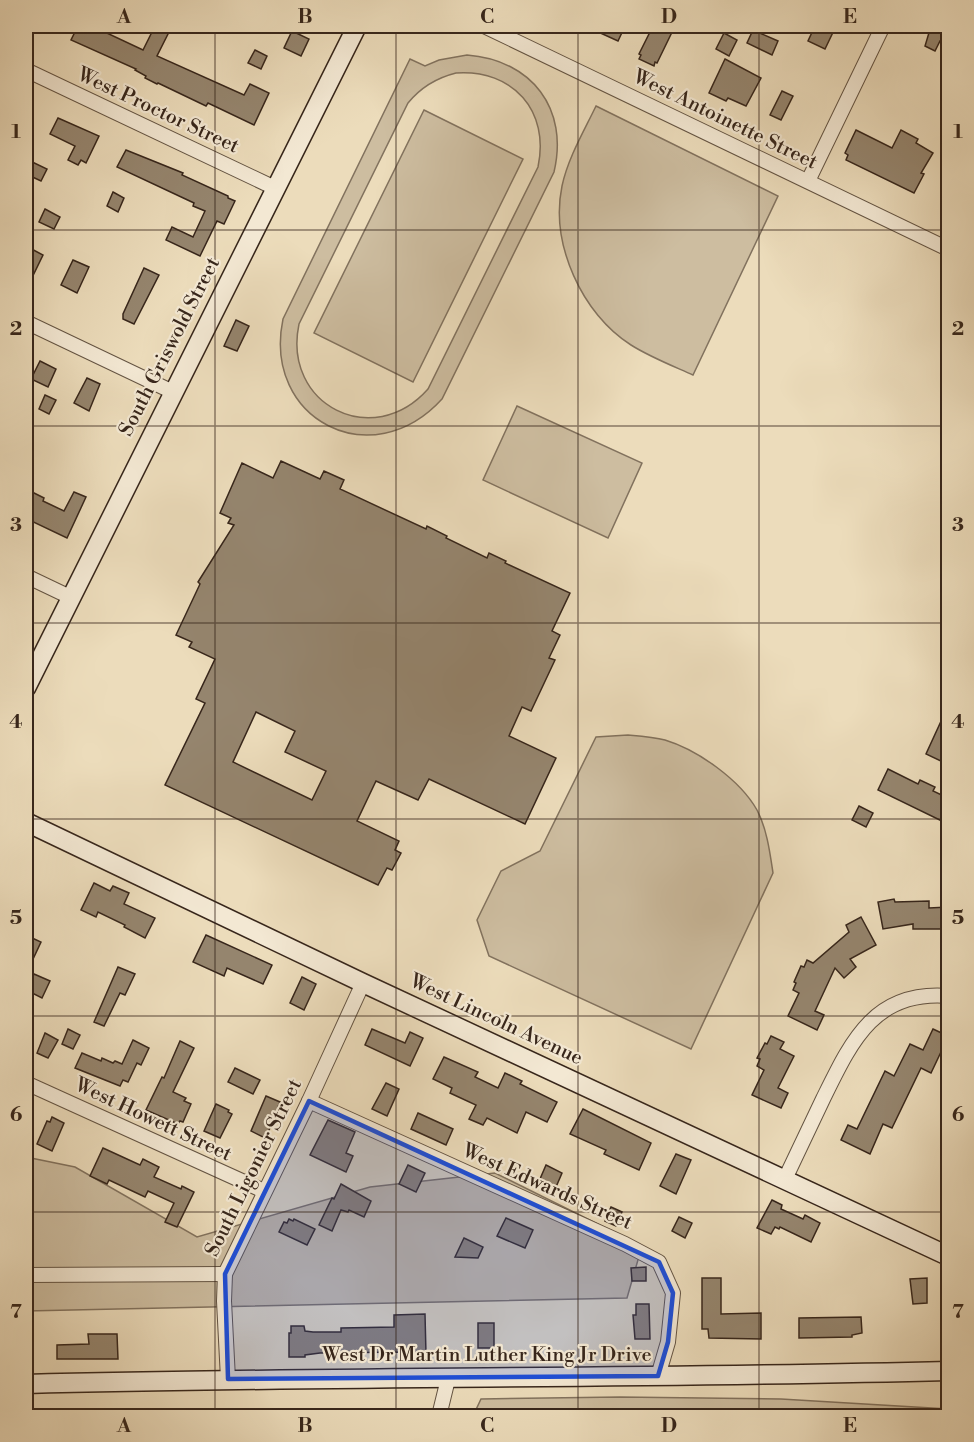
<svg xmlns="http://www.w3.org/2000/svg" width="974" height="1442" viewBox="0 0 974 1442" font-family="'Libre Bodoni',serif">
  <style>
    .green { fill: #cdbda0; stroke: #82725e; stroke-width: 1.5; fill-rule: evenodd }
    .building { fill: #95856e; stroke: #37261b; stroke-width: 1.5; fill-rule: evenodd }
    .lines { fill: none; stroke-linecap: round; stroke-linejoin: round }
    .street-casing { stroke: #645443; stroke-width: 16 }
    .secondary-casing { stroke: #37261b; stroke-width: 21 }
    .street { stroke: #f3e8d3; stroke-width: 14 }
    .secondary { stroke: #f3e8d3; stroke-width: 18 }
    .marked { fill: #1d4ed8; fill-opacity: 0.2; stroke: #1d4ed8; stroke-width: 4.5; stroke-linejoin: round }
    .grid { fill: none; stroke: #37261b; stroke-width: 1.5; stroke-opacity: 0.55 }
    .labels { text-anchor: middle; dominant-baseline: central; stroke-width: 4.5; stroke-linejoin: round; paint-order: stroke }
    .street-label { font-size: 20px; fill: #37261b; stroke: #f3e8d3 }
    .neatline { fill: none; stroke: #37261b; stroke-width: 2 }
    .grid-label { font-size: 20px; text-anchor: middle; font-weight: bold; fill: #37261b }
  </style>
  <rect width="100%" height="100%" fill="#ecdcbb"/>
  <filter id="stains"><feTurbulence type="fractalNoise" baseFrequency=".00333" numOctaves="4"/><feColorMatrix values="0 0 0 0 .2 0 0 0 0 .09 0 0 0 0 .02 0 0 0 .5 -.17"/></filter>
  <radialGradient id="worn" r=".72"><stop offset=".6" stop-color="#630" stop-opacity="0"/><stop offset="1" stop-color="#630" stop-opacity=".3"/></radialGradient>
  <g class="green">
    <path d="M467,55C532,60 569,109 554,172L442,399C372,476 262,420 283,319L410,59L425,66L439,60ZM456,73C513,69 550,111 538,167L428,389C373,451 282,405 299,324L408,103C421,87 436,78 456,73Z"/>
    <path d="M596,106L778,196L693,375C673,366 650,357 631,345C582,314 550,244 562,186C568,158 584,131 596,106Z"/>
    <path d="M424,110L523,159L413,382L314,333Z"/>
    <path d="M517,406L642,463L608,538L483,480Z"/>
    <path d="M628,735C640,736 654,737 665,740C698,750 740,780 757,810C767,829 770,853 773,873L691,1049L489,956L477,920L501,871L540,851L596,737Z"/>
    <path d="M26,1157L75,1167L197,1237L370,1187L495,1173L642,1246L627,1298L26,1311Z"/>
    <path d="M620,1397L781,1399L948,1409V1416H473L481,1399Z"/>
  </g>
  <g class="building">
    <path d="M78,26H92L143,50L155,26H172L157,56L244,95L250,84L269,93L254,125L208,103L206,106L158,83L157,84L145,78L146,76L135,70L136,69L71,40Z"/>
    <path d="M585,26H625L618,41Z"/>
    <path d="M653,26H675L657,63L655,62L654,66L639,59L641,55L639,54Z"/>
    <path d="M815,26H836L825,49L808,41Z"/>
    <path d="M931,26H948L942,42L940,41L935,51L925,46Z"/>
    <path d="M753,30L778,41L772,55L747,43Z"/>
    <path d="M292,31L309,39L301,56L284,48Z"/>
    <path d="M724,33L737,40L729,56L716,49Z"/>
    <path d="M255,50L267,56L261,69L248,63Z"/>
    <path d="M725,59L761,78L746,106L728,98L726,101L709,93Z"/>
    <path d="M782,91L793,96L781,120L770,115Z"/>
    <path d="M58,118L99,136L86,163L81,160L78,165L68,160L75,146L50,134Z"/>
    <path d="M856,130L892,148L901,130L918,139L916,143L933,153L921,173L924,174L914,193L846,160L848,155L845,153Z"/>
    <path d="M126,150L183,173L182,175L228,196V198L235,201L224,224L217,221L200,256L166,240L172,227L193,237L205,211L193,206L194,203L117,167Z"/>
    <path d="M26,159L47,169L41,181L26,174Z"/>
    <path d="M113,192L124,198L118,212L107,206Z"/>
    <path d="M45,209L60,217L54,229L39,222Z"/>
    <path d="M26,246L43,255L26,290Z"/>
    <path d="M73,260L89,267L77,293L61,285Z"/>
    <path d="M144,268L159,275L134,324L123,319V314Z"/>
    <path d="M236,320L249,326L237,351L224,346Z"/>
    <path d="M40,361L56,369L48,387L31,379Z"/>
    <path d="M87,378L100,384L89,411L74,403Z"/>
    <path d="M45,395L56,400L49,414L39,409Z"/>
    <path d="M281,461L320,479L324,471L344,480L340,489L426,529L427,526L447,536L446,538L487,558L489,553L506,561L505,563L570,593L552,631L560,635L549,658L555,660L531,711L522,707L509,736L556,758L525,824L429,779L418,800L376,781L357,821L399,841L395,850L401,853L392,870L387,868L378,885L165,785L205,703L196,699L215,659L189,647L192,642L176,635L200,584L198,582L234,525L228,523L231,518L220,513L242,463L273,478ZM256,712L295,731L285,752L326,771L312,800L233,762Z"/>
    <path d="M26,489L44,498L43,501L64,511L74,492L86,497L67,538L27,519L33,507L26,504Z"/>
    <path d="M948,706V755L945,763L926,754Z"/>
    <path d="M888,769L918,784L920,780L935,787L933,791L948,798V824L878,790Z"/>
    <path d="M859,806L873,813L866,827L852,820Z"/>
    <path d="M94,883L110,891L113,886L129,893L124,904L155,918L145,938L124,927L125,925L98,912L96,917L81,910Z"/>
    <path d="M894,899L895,902L929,901V908L948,907V929H913V924L883,929L878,902Z"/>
    <path d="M861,917L876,945L850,959L856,967L844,978L835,968L815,1011L824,1015L817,1030L788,1016L799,993L793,990L796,983L794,982L801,966L804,967L807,960L813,963L849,932L846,925Z"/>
    <path d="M206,935L272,965L263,984L227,968L224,976L193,962Z"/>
    <path d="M30,937L41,942L26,974V947Z"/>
    <path d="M118,967L135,974L125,995L120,993L104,1026L94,1022Z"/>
    <path d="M34,974L50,981L42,998L26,990Z"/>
    <path d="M302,977L316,984L304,1010L290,1003Z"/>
    <path d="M68,1029L80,1035L73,1049L62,1044Z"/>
    <path d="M372,1029L405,1043L410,1032L423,1038L410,1066L365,1045Z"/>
    <path d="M933,1029L948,1036V1055L941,1052L931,1073L921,1068L892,1128L883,1124L870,1154L841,1140L848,1125L857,1129L885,1071L894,1076L910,1044L923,1050Z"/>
    <path d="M45,1033L58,1040L48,1058L37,1053Z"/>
    <path d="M771,1036L784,1042L780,1049L794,1056L778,1088L788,1093L781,1108L752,1095L764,1070L757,1066L760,1059L757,1058L765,1043L767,1044Z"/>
    <path d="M133,1040L149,1048L141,1065L137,1063L128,1082L123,1080L120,1086L75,1068L82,1053L101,1061L102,1058L113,1063L115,1061L122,1064Z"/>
    <path d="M180,1041L194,1048L173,1092L186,1098L184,1101L191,1104L183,1122L180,1121L178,1124L146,1110L162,1077L164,1078Z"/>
    <path d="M444,1057L478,1072L475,1077L498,1088L505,1073L522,1081L520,1084L557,1102L547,1122L526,1112L517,1133L487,1118L483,1125L469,1119L476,1105L450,1093L452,1088L433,1079Z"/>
    <path d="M235,1068L260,1080L253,1094L228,1082Z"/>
    <path d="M386,1083L399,1089L387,1116L372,1109Z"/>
    <path d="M266,1096L280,1102L278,1107L280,1108L265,1138L251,1131Z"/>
    <path d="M216,1104L229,1110L228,1112L232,1114L220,1138L204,1131Z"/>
    <path d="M583,1109L651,1143L639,1170L604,1154L606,1150L570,1134Z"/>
    <path d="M418,1113L453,1129L446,1145L411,1129Z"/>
    <path d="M52,1117L64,1123L52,1151L37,1144L47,1121L50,1122Z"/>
    <path d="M328,1120L355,1132L346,1153L353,1156L346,1172L310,1155Z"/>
    <path d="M103,1148L140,1165L143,1159L159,1167L154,1177L181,1189L182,1186L194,1192L177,1227L165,1222L174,1203L148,1191L145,1197L109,1180L107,1184L90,1176Z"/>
    <path d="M676,1154L691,1160L676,1194L660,1186Z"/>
    <path d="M408,1165L425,1173L416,1192L399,1184Z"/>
    <path d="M546,1165L562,1173L556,1187L540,1179Z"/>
    <path d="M341,1184L371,1201L364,1217L349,1210L348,1212L341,1210L332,1231L319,1225L332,1198L334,1199Z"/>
    <path d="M772,1200L782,1205L781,1209L803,1219L805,1215L820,1223L811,1242L780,1227L779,1229L775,1227L771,1234L757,1228Z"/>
    <path d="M611,1207L622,1212L616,1226L605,1221Z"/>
    <path d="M679,1217L692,1223L685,1238L672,1231Z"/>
    <path d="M506,1218L533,1230L525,1248L497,1236Z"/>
    <path d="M289,1219L293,1221L294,1219L315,1229L307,1245L279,1232L284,1222L287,1223Z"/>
    <path d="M464,1238L483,1247L478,1258L455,1257Z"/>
    <path d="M646,1267V1281H632L631,1268Z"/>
    <path d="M702,1278H721V1314L761,1313V1339L709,1338L708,1329H702Z"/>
    <path d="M927,1278V1303L913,1304L910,1279Z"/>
    <path d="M636,1304H649L650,1339H635L633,1315H636Z"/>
    <path d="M425,1314L426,1354L406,1355V1352L320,1353L305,1355V1357H289V1333H291V1326H304L305,1331L313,1332H341V1328L394,1327V1315Z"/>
    <path d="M861,1317L862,1333L852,1335V1337L799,1338V1318Z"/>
    <rect x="478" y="1323" width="16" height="25"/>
    <path d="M88,1334H117L118,1359H57V1345L89,1344Z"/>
  </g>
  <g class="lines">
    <defs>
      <g id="street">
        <path d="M484,26L948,249"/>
        <path d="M26,70L275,188"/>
        <path d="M808,181L883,26"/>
        <path d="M26,322L173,392"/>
        <path d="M26,576L70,597"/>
        <path d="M26,1083L264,1191"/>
        <path d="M309,1101L625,1244L659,1262L673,1293L668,1342L658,1376"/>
        <path d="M785,1179C798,1152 810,1126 823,1099C851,1042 874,990 948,996"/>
        <path d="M26,1275L225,1274"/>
        <path d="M228,1379L224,1301L225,1274L309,1101L363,983"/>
        <path d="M439,1416L448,1379"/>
      </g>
      <g id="secondary">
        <path d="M26,688L357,26"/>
        <path d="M26,822L363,983L948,1256"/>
        <path d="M26,1384C333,1376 641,1379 948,1371"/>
      </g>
    </defs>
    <use href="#street" class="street-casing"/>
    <use href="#secondary" class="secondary-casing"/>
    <use href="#street" class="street"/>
    <use href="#secondary" class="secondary"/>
  </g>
  <path class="marked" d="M309,1101L659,1262L673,1293L668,1342L658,1376L228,1379L225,1274Z"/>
  <path class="grid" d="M215,26V1416M396,26V1416M578,26V1416M759,26V1416M26,230H948M26,426H948M26,623H948M26,819H948M26,1016H948M26,1212H948"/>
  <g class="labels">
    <g class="street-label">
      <text transform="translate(158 111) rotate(25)">West Proctor Street</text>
      <text transform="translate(725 120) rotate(26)">West Antoinette Street</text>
      <text transform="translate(170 347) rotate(-63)">South Griswold Street</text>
      <text transform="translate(496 1020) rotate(25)">West Lincoln Avenue</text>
      <text transform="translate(153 1120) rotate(25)">West Howett Street</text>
      <text transform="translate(254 1168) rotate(-64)">South Ligonier Street</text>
      <text transform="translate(547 1187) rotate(24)">West Edwards Street</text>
      <text x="487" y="1355">West Dr Martin Luther King Jr Drive</text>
    </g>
  </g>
  <rect width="974" height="1442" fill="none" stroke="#ecdcbb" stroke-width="66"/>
  <rect x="33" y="33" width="908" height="1376" class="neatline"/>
  <g class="grid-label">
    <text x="124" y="23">A</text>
    <text x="305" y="23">B</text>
    <text x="487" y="23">C</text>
    <text x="669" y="23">D</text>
    <text x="850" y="23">E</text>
    <text x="16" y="138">1</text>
    <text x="958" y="138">1</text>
    <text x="16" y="335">2</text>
    <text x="958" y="335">2</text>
    <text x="16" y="531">3</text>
    <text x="958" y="531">3</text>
    <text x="16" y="728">4</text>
    <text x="958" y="728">4</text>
    <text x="16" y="924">5</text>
    <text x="958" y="924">5</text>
    <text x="16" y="1121">6</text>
    <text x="958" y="1121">6</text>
    <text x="16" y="1318">7</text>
    <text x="958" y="1318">7</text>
    <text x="124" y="1432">A</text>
    <text x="305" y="1432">B</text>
    <text x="487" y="1432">C</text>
    <text x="669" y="1432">D</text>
    <text x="850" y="1432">E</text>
  </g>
  <rect width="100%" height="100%" filter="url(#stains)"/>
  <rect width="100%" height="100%" fill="url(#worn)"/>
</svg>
